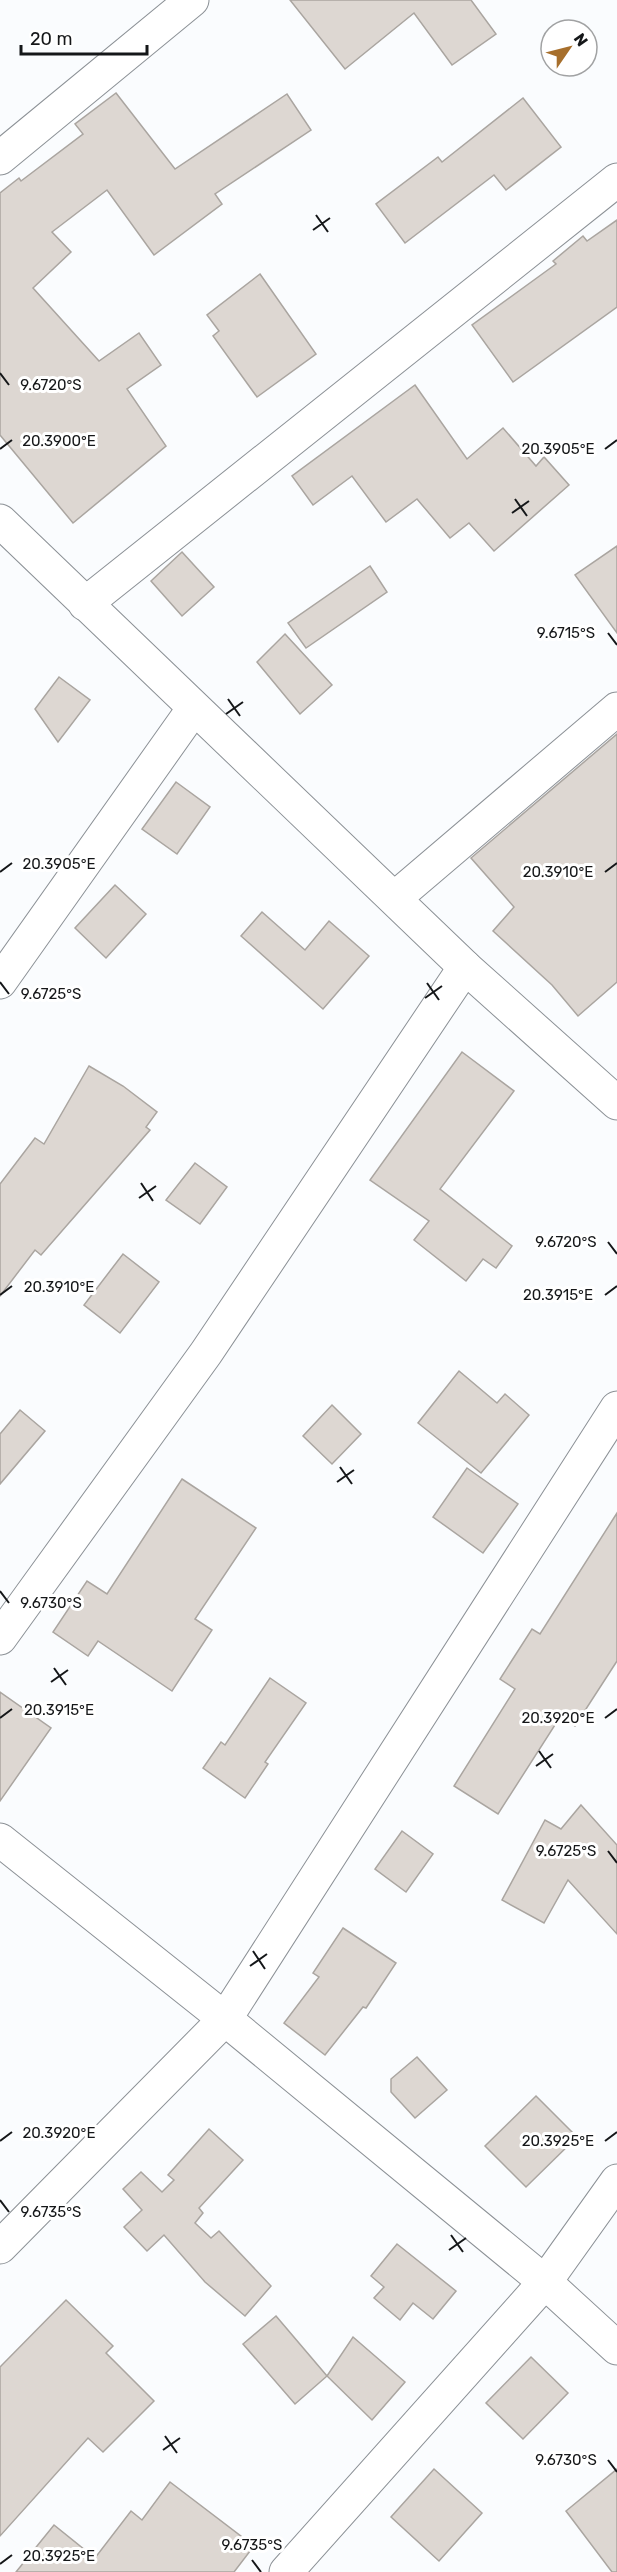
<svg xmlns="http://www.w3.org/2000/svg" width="617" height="2572" viewBox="0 0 617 2572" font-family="Rubik,sans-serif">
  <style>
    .building { fill: #ddd7d2; stroke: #aaa5a0; stroke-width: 1.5 }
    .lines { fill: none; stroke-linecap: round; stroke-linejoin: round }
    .minor-casing { stroke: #8c9196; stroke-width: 35 }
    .minor { stroke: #fff; stroke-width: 33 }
    .ticks { fill: none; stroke: #151719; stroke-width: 2 }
    .ticks-label { font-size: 15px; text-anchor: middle; fill: #151719; stroke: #fff; stroke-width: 6; stroke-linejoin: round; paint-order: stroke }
  </style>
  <rect width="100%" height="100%" fill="#fafcfe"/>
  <g class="building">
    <path d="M290,0H471L496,34L452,65L414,13L345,69Z"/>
    <path d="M116,93L175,169L287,94L311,130L215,194L222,204L154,255L107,190L52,232L71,252L33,288L99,361L139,333L161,365L127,389L166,446L73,523L0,435V193L19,178L21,181L83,134L75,124Z"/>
    <path d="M523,98L561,147L506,190L494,175L405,243L376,204L438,157L442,162Z"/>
    <path d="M617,220V307L513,382L472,325L556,264L553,261L583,236L587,241Z"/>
    <path d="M260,274L316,354L257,397L213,336L219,331L207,315Z"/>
    <path d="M415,385L467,459L503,428L536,466L544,457L569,485L494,551L469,523L450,538L417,499L386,522L352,476L313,505L292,476Z"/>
    <path d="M617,546V633L575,575Z"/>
    <path d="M182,552L214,587L182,616L151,581Z"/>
    <path d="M370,566L387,592L306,648L288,623Z"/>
    <path d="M285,634L332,685L300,714L257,662Z"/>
    <path d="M59,677L90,700L58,742L35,709Z"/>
    <path d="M617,734V982L578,1016L552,985L493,931L514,907L471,858Z"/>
    <path d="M176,782L210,807L177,854L142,829Z"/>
    <path d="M115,885L146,914L106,958L75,928Z"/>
    <path d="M262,912L305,950L329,921L369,956L323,1009L241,936Z"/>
    <path d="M462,1052L514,1091L440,1189L512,1246L496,1268L483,1259L466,1281L414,1240L429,1221L370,1180Z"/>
    <path d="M89,1066L123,1086L157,1112L146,1127L150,1130L41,1255L35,1250L0,1296V1184L35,1138L44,1144Z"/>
    <path d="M195,1163L227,1187L200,1224L166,1200Z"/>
    <path d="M123,1254L159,1282L120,1333L84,1305Z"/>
    <path d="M459,1371L497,1403L505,1394L529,1415L481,1473L418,1423Z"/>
    <path d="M332,1405L361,1434L332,1464L303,1436Z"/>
    <path d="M20,1410L45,1431L0,1484V1434Z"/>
    <path d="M467,1468L518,1504L483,1553L433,1517Z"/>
    <path d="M182,1479L256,1528L195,1619L212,1630L172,1691L98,1641L88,1656L53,1632L87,1581L107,1594Z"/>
    <path d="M617,1513V1661L575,1726L560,1717L498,1814L454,1786L515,1689L500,1679L532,1629L540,1634Z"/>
    <path d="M270,1678L306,1703L265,1762L268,1764L245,1798L203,1768L221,1742L225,1745Z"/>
    <path d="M0,1692L51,1728L0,1801Z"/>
    <path d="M581,1805L617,1845V1934L568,1880L544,1923L502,1900L545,1820L561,1829Z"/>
    <path d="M402,1831L433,1854L406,1892L375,1869Z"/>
    <path d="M343,1928L396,1963L366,2008L363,2007L325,2055L284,2023L319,1977L313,1973Z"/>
    <path d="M417,2057L447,2090L415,2118L391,2092V2079Z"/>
    <path d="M536,2096L577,2137L526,2187L485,2146Z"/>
    <path d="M209,2129L243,2160L199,2208L203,2213L195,2223L211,2238L219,2231L271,2286L245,2316L205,2282L164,2235L147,2251L124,2227L142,2210L123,2189L141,2172L162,2192L174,2180L168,2175Z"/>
    <path d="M397,2244L456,2291L433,2319L413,2303L400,2320L374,2298L384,2287L371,2276Z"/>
    <path d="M66,2300L113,2346L106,2353L154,2401L103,2452L88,2438L0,2536V2367Z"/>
    <path d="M276,2316L327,2376L295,2404L243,2344Z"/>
    <path d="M353,2337L405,2382L372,2420L327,2376Z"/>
    <path d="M531,2357L568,2393L523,2439L486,2403Z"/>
    <path d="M434,2469L482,2513L439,2561L391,2517Z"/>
    <path d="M617,2469V2572H612L566,2511Z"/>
    <path d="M170,2482L254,2546L234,2572H16L54,2525L95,2558L131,2511L142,2520Z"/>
  </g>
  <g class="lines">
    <defs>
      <g id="minor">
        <path d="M0,158L192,0"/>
        <path d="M0,521L465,967L617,1103"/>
        <path d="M85,604L617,180"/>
        <path d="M395,898L617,709"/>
        <path d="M0,982L194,708"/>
        <path d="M0,1638L206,1353L465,967"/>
        <path d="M0,1840L225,2019L545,2282L617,2348"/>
        <path d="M0,2247L225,2019L617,1408"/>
        <path d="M286,2572L545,2282L617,2181"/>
      </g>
    </defs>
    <use href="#minor" class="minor-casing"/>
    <use href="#minor" class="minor"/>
  </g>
  <path class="ticks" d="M316,215L328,232M313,230L330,218M0,373L9,385M0,449L12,440M605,449L617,440M515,499L527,516M512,513L529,501M608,633L617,645M228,699L240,716M226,714L243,702M0,872L12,863M605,872L617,863M0,982L9,994M427,983L439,1000M425,998L442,986M141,1183L153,1201M139,1198L156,1186M608,1242L617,1254M0,1295L12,1286M605,1295L617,1286M340,1467L352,1484M337,1482L354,1470M0,1591L9,1603M54,1668L66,1685M51,1682L68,1670M0,1718L12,1709M605,1718L617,1709M539,1751L551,1768M536,1766L553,1754M608,1851L617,1863M253,1951L265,1969M250,1966L267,1954M0,2141L12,2132M605,2141L617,2132M0,2200L9,2212M451,2235L463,2252M449,2250L466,2238M165,2436L177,2453M163,2450L180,2438M608,2460L617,2472M252,2560L261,2572M0,2564L12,2555"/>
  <g class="ticks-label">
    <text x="51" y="390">9.6720°S</text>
    <text x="59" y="446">20.3900°E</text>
    <text x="558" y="454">20.3905°E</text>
    <text x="566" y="638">9.6715°S</text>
    <text x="59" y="869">20.3905°E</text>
    <text x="558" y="877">20.3910°E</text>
    <text x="51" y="999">9.6725°S</text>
    <text x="566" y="1247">9.6720°S</text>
    <text x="59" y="1292">20.3910°E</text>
    <text x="558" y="1300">20.3915°E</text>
    <text x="51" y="1608">9.6730°S</text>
    <text x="59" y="1715">20.3915°E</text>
    <text x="558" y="1723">20.3920°E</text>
    <text x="566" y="1856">9.6725°S</text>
    <text x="59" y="2138">20.3920°E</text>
    <text x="558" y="2146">20.3925°E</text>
    <text x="51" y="2217">9.6735°S</text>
    <text x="566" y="2465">9.6730°S</text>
    <text x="252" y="2550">9.6735°S</text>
    <text x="59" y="2561">20.3925°E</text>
  </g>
  <g transform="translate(569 48) rotate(55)"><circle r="28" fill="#ffffff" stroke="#a1a2a3" stroke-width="1.5"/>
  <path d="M0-4.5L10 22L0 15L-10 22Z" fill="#a76f2c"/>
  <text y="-9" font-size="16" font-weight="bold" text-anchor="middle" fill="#151719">N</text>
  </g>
  <path d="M21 45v9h126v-9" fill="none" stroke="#151719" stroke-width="3"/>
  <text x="30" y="45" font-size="18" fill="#151719" stroke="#ffffff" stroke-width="4.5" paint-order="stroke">20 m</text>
</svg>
